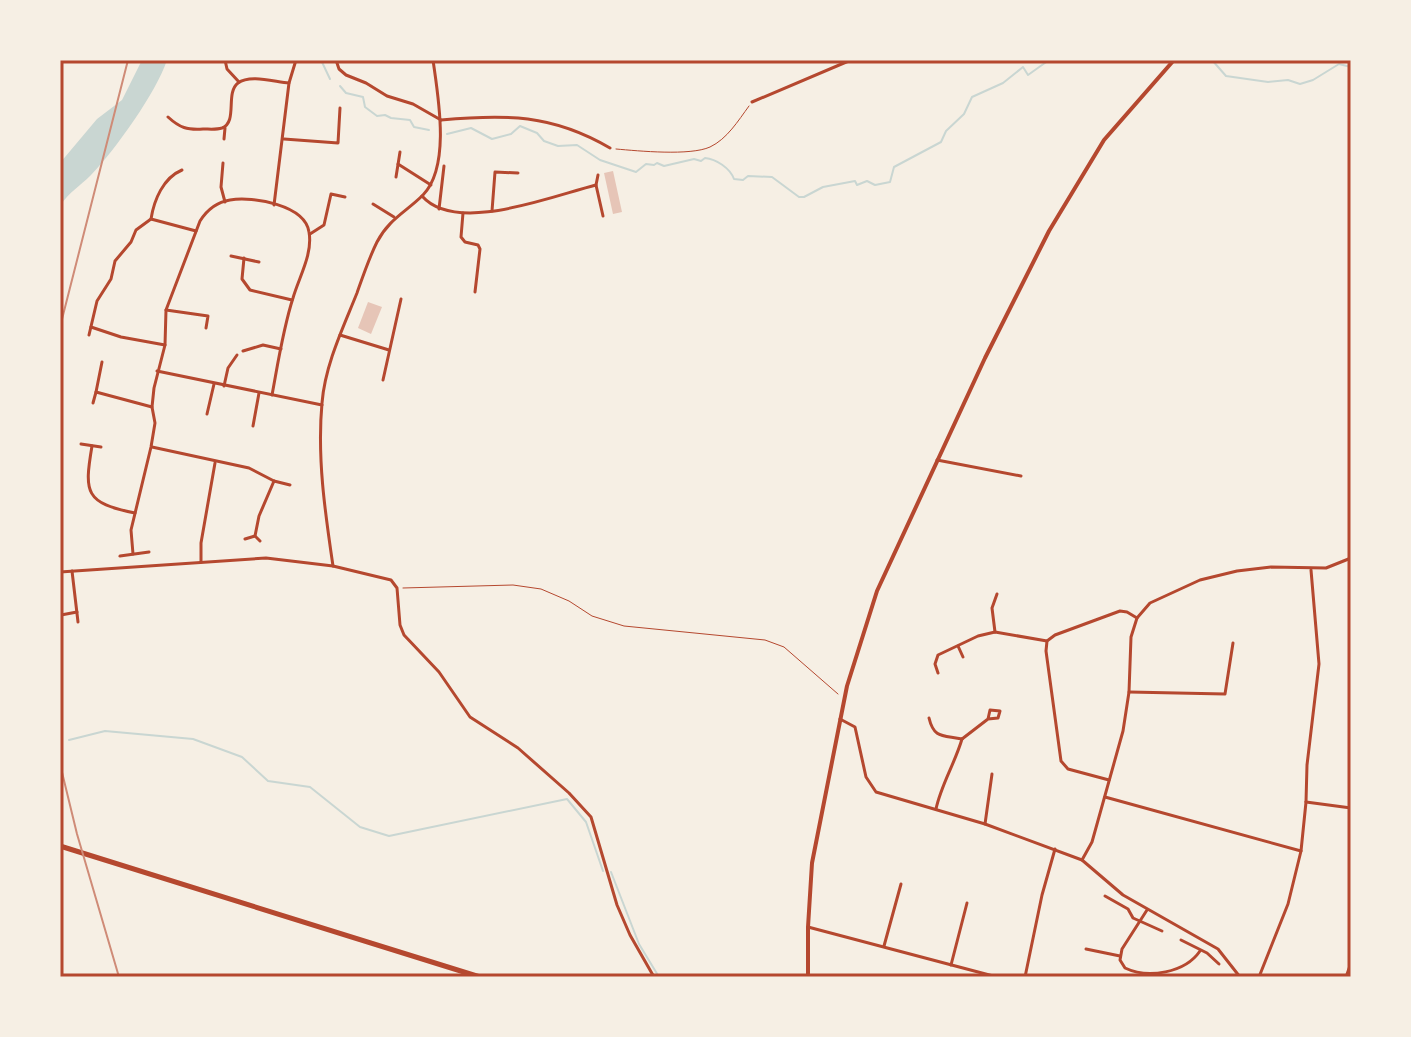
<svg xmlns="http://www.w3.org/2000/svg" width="1411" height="1037" viewBox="0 0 1411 1037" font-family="Montserrat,sans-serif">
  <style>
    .water { fill: #c9d6d2 }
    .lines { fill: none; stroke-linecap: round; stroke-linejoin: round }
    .stream { stroke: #c9d6d2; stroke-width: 2 }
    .building { fill: #e6c5b7 }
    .path { stroke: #b5482f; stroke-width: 1 }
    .minor { stroke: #b5482f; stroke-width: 3 }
    .primary { stroke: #b5482f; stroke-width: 4 }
    .trunk { stroke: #b5482f; stroke-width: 5 }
    .rail { stroke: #cf8b77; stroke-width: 2 }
    .neatline { fill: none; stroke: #b5482f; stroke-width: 3 }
  </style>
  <rect width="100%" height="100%" fill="#f6efe4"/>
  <path class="water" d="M142,60H167C156,93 115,150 91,175C79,187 70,191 60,206V163L97,119L122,100Z"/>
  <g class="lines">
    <g class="stream">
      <path d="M321,60L330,79"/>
      <path d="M1212,60L1226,76L1268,82L1288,80L1300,84L1313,80L1339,64L1351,67"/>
      <path d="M340,86L346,93L363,97L365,107L377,116L385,115L391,118L410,120L414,127L429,130"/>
      <path d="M447,134L471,128L492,139L511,134L520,126L537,133L544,141L558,146L577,145L600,160L636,172L646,164L654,165L657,163L664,166L694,159L701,161L705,158C716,159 730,168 734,179L743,180L748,176L772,177L799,197H804L823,187L855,181L857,185L867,181L875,185L890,182L894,167L941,142L946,131L964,114L972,97L1003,83L1023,67L1028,75L1049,60"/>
      <path d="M69,740L105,731L193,739L242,757L268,781L310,787L360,827L389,836L567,799L586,822L603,871"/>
      <path d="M611,872L639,944L659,977"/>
    </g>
  </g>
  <g class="building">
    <path d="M613,171L622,212L613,214L604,173Z"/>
    <path d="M368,302L382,307L371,334L358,328Z"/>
  </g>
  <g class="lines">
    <g class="path">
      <path d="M616,149C639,151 690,156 710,147C727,139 738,121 749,106"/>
      <path d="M403,588L513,585L541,589L569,601L592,616L624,626L765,640L784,647L838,694"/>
    </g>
    <g class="minor">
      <path d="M225,60L227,69L239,82"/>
      <path d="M336,60L339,69L346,75L366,83L387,96L413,104L441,120"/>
      <path d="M752,102L851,60"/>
      <path d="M168,117C180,128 187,130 203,129C209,129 216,130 222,128C238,122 225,93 238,83C250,74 275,82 289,83"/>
      <path d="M441,120C505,114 552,114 610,148"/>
      <path d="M224,139L225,128"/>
      <path d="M284,139L338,143L340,108"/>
      <path d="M223,163L221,187L225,202"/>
      <path d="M398,164L431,185"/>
      <path d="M598,175L596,185L603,216"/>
      <path d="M396,177L400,152"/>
      <path d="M422,196C456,235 552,196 596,185"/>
      <path d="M373,204L394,217"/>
      <path d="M274,205L289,83L296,60"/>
      <path d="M439,209L444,166"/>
      <path d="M492,211L495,172L518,173"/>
      <path d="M463,213L461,237L465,242L478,245L480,249L475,292"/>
      <path d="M151,219C154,200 163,178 182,170"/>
      <path d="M310,234L324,225L331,194L345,197"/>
      <path d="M231,256L259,262"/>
      <path d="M244,258L242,279L250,290L292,300"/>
      <path d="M166,310L208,316L206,328"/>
      <path d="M91,327L121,337L165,345"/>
      <path d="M89,335L97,301L111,279L115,261L131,242L136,230L151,219L196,231"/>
      <path d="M340,335L389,350"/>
      <path d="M243,351L263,345L281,349"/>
      <path d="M157,371L322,405"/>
      <path d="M383,380L401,299"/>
      <path d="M224,386L228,368L237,355"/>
      <path d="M96,392L102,362"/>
      <path d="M93,403L96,392L152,407"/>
      <path d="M207,414L214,384"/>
      <path d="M253,426L259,393"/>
      <path d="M81,444L101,447"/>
      <path d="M92,446C84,493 85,503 135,513"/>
      <path d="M152,447L249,468L274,481L290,485"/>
      <path d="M937,460L1021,476"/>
      <path d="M245,539L255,536"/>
      <path d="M260,541L255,536L259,516L274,481"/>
      <path d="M133,554L131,530L151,447L155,423L152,407L154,388L165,345L166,310L200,221C207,210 217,202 230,200C253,196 305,205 309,232C313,254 299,277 293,298C283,329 278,363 272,395"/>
      <path d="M120,556L149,552"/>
      <path d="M201,562V543L215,463"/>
      <path d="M333,566C325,512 317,457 322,403C325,365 343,328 357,293C363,276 369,258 377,242C389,219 406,212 423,195C451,166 438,96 433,60"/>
      <path d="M72,571L78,622"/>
      <path d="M60,572L266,558L333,566L391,580L397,588L400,625L404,635L439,672L470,717L518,748L569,793L591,817L617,905L630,935L654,977"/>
      <path d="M61,615L77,612"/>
      <path d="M995,632L992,608L997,594"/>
      <path d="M958,646L963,657"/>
      <path d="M938,673L935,664L938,655L978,636L995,632L1047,641"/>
      <path d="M1129,692L1225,694L1233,643"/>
      <path d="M929,718C934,739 943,735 962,739"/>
      <path d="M840,719L855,727L866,777L876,792L985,824L1082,860L1123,895L1218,949L1240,977"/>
      <path d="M962,739L988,719L990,710L1000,711L998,718L988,719"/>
      <path d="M1109,780L1068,769L1061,761L1046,651L1047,641L1055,635L1120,611L1127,612L1137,618"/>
      <path d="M1105,797L1301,851"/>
      <path d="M1306,802L1351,808"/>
      <path d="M936,809C941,785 955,763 962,739"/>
      <path d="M985,824L992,774"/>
      <path d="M1082,860L1092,842L1123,731L1129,692L1131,637L1137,618L1150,603L1200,580L1237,571L1271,567L1326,568L1351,558"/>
      <path d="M1105,896L1128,909L1133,918L1162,931"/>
      <path d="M1147,910L1122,949L1120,960L1125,968C1148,979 1185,973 1200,951"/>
      <path d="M808,927L997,977"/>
      <path d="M1181,940L1207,953L1219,964"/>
      <path d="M884,946L901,884"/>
      <path d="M1086,949L1120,956"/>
      <path d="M951,965L967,903"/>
      <path d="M1025,977L1042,895L1055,849"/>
      <path d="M1259,977L1288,904L1301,851L1306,802L1307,765L1319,664L1311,570"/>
      <path d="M1346,977L1351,963"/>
    </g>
    <path class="primary" d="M808,977V927L812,863L847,686L877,591L985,358L1049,231L1104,140L1174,60"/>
    <path class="trunk" d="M60,846L480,977"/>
    <g class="rail">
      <path d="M60,327L128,60"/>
      <path d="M60,764L77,834L119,977"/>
    </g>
  </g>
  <rect width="1411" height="1037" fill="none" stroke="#f6efe4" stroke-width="124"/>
  <rect x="62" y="62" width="1287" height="913" class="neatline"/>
</svg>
